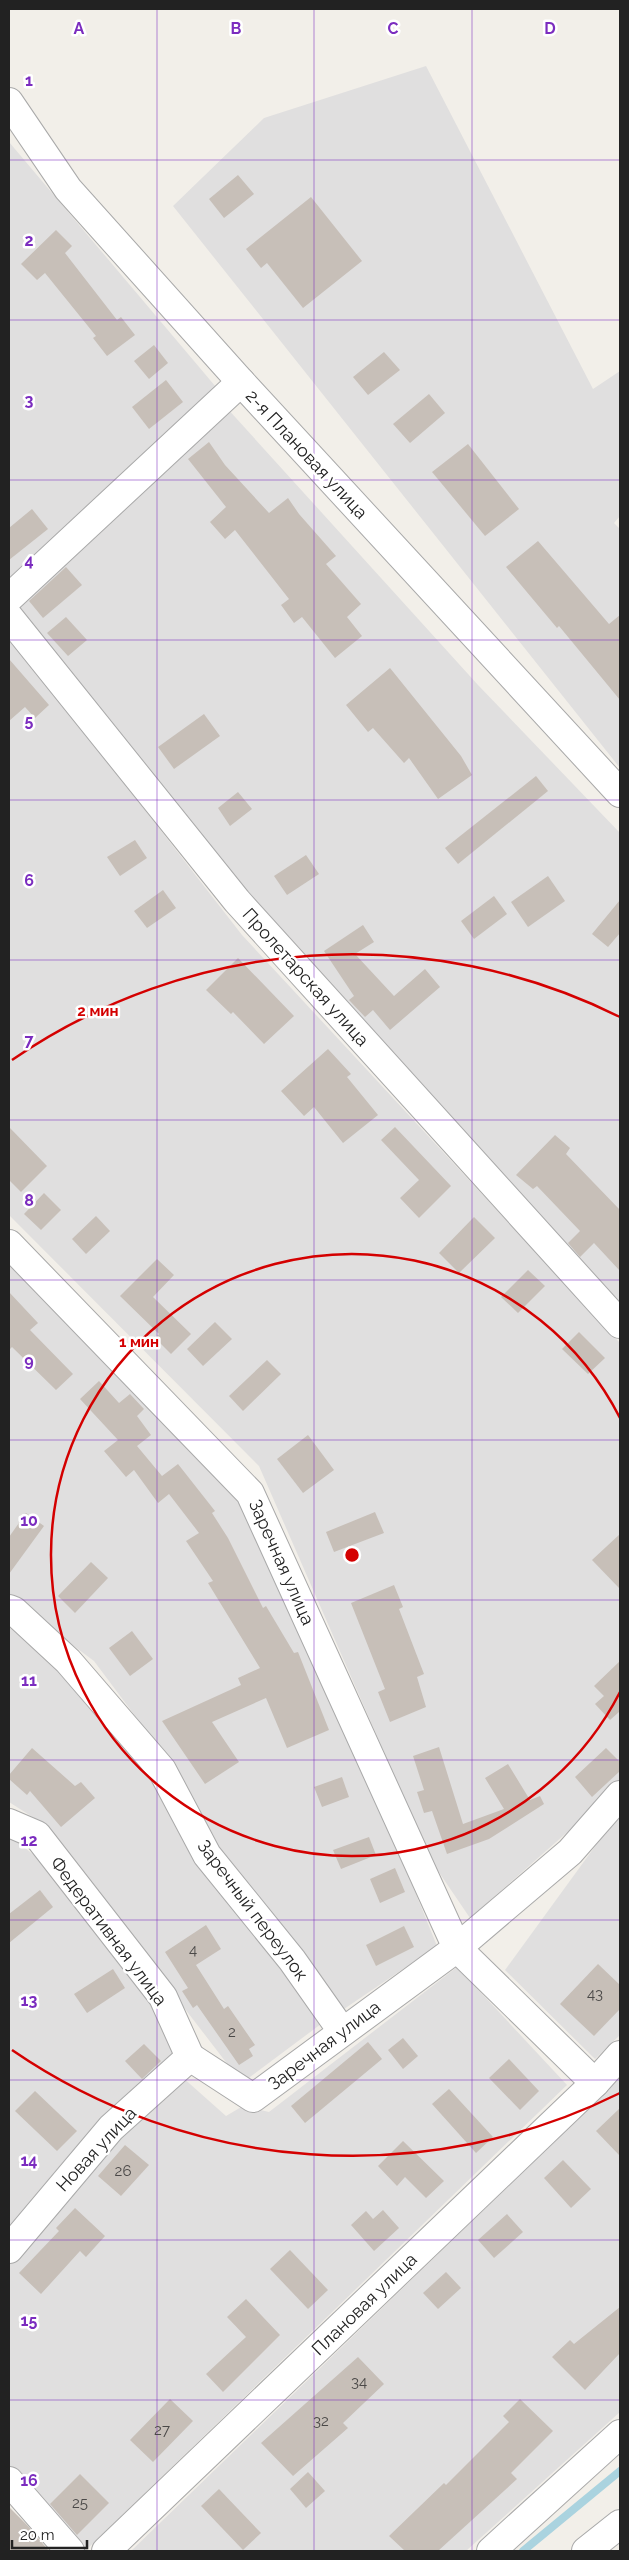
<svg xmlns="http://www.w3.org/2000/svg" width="629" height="2560" viewBox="0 0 629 2560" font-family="Raleway,sans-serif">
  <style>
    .residential { fill: #e0dfdf }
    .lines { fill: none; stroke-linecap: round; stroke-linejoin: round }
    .stream { stroke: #aad3df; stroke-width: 8 }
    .building { fill: #c7bfb8 }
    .street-casing { stroke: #a9a9a9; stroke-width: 30 }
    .street { stroke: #fff; stroke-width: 28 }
    .grid { fill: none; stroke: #7b2cbf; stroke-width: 1; stroke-opacity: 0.55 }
    .ring { fill: none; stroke: #d40000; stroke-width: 2.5 }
    .labels { text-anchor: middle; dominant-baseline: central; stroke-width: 5; stroke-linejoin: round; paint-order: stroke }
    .number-label { font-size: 15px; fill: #4b4948 }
    .street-label { font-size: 18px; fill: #222; stroke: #fff }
    .grid-label { font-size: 16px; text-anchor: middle; font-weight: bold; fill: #7b2cbf; stroke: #fff; stroke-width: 5; stroke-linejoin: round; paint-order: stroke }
    .centre { fill: #d40000; stroke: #fff; stroke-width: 2.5 }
    .ring-label { font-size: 15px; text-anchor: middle; font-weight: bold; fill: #d40000; stroke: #fff; stroke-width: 5; stroke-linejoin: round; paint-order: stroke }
  </style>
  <rect width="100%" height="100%" fill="#f2efe9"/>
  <g class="residential">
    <path d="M426,66L593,389L620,371V516L614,523L620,529V768L173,206L264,118Z"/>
    <path d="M9,142L221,393L9,585Z"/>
    <path d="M226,407L478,685L620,833V1306L241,886L13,601Z"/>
    <path d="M9,635L242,935L620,1343V1779L581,1820L470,1918L432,1862L259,1466L9,1215Z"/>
    <path d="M9,1259L243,1501L365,1768L437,1946L344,2009L234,1875L177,1772L94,1661L9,1598Z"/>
    <path d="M9,1623L69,1680L146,1767L325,2021L242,2083L42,1823L9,1802Z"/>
    <path d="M620,1812V2035L595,2059L505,1970Z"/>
    <path d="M9,1835L51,1869L145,1984L178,2056L9,2234Z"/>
    <path d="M457,1967L567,2085L85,2551L9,2469V2256L156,2097L181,2076L226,2116L243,2106L269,2112Z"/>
    <path d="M620,2078V2412L466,2551H131Z"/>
  </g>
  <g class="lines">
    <path class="stream" d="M523,2551L620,2471"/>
  </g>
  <g class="building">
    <path d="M238,175L254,194L224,218L209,199Z"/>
    <path d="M311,197L362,261L303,308L267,263L261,268L246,249Z"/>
    <path d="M56,230L72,246L65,253L117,320L121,317L135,335L107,356L93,338L96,336L45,273L37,280L21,264Z"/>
    <path d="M154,345L168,363L149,379L134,361Z"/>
    <path d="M384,352L400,370L368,395L353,377Z"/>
    <path d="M166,380L183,402L149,429L132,407Z"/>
    <path d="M429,394L445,413L410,443L393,424Z"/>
    <path d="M209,442L225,465L269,513L288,498L299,514L336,556L326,564L361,604L347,617L362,636L335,658L302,617L294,623L281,605L289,599L235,530L225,539L210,522L226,507L188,459Z"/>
    <path d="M468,444L519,509L485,536L432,472Z"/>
    <path d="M32,509L48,529L9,560V528Z"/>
    <path d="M538,541L609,624L620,615V700L559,626L557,628L506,567Z"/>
    <path d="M66,567L82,585L43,618L29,601Z"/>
    <path d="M66,617L87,640L68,656L47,633Z"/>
    <path d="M9,659L49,705L35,718L25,707L9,721Z"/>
    <path d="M390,668L461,756L472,775L438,799L409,758L404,763L373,728L368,732L346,705Z"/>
    <path d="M204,714L220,736L174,769L158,747Z"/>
    <path d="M536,776L548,791L458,864L445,848Z"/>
    <path d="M238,792L252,809L230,826L218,808Z"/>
    <path d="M135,840L147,858L120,876L107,857Z"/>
    <path d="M306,855L319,874L287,895L274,876Z"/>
    <path d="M548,876L565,901L528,927L511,902Z"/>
    <path d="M163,890L176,908L147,928L134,911Z"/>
    <path d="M494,896L507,914L474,939L461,921Z"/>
    <path d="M620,900V933L608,947L592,934Z"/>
    <path d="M363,925L374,942L355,954L394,996L425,969L440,987L390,1030L373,1010L365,1017L349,1000L354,996L324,951Z"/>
    <path d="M238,958L294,1016L264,1044L233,1012L231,1014L206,990Z"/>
    <path d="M328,1049L351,1074L347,1077L378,1115L343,1143L314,1107L304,1116L281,1091Z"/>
    <path d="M9,1127L47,1166L21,1192L9,1180Z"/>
    <path d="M395,1127L451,1186L419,1218L400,1198L419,1180L381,1140Z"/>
    <path d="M555,1135L570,1148L566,1154L620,1210V1271L594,1243L580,1257L568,1243L580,1231L537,1186L533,1189L516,1175Z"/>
    <path d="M44,1193L61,1210L41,1230L24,1214Z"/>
    <path d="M96,1216L110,1231L86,1254L72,1239Z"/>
    <path d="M474,1217L495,1238L459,1273L439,1253Z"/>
    <path d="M157,1259L174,1275L153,1297L191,1334L171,1354L155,1338L159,1334L120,1296Z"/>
    <path d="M528,1270L545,1286L518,1313L501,1297Z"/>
    <path d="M9,1292L38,1323L30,1330L73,1374L56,1390L12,1347L9,1350Z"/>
    <path d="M215,1322L232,1339L203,1366L187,1349Z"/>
    <path d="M579,1332L605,1358L588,1374L562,1349Z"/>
    <path d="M267,1360L281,1374L243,1411L229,1396Z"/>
    <path d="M99,1381L119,1403L130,1394L144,1409L137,1416L151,1435L137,1446L162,1476L178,1464L215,1511L212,1513L228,1538L263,1608L266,1606L294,1653L298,1652L329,1730L287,1748L266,1698L212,1722L239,1762L205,1784L162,1721L241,1685L238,1678L260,1668L208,1583L213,1581L186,1541L199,1533L169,1494L158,1503L134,1470L126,1477L104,1451L118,1440L80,1399Z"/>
    <path d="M308,1435L334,1470L303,1493L277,1459Z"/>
    <path d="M375,1512L384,1533L334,1552L326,1532Z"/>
    <path d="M26,1513L44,1526L9,1574V1537Z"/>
    <path d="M620,1534V1589L592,1560Z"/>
    <path d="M91,1562L108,1578L75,1613L58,1596Z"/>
    <path d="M394,1585L403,1607L399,1609L424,1674L417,1677L426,1707L390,1722L378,1692L385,1689L351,1603Z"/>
    <path d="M132,1631L153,1659L130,1676L109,1648Z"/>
    <path d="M620,1661V1713L619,1712L610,1720L595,1704L604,1696L594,1686Z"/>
    <path d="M439,1747L463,1824L504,1809L485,1778L508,1764L530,1800L540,1796L544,1804L489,1839L447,1854L432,1811L424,1813L417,1792L424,1790L413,1756Z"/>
    <path d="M32,1748L75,1786L81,1782L95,1798L61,1827L30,1791L27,1795L9,1779V1775Z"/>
    <path d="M606,1748L620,1762V1771L592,1797L575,1777Z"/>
    <path d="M342,1777L349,1797L322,1807L314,1787Z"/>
    <path d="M369,1837L376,1855L341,1869L333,1850Z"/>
    <path d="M395,1868L405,1892L380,1903L370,1879Z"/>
    <path d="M40,1890L53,1907L9,1943V1914Z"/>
    <path d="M206,1925L221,1949L196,1965L224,2009L228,2006L255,2045L249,2049L253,2056L239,2065L197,2005L193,2008L182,1991L188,1988L165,1952Z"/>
    <path d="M404,1926L414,1947L376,1966L366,1945Z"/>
    <path d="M598,1964L620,1985V2009L594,2036L560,2004Z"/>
    <path d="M113,1969L125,1988L87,2013L74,1994Z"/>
    <path d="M403,2038L418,2056L403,2069L388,2050Z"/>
    <path d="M368,2042L382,2059L305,2123L291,2106Z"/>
    <path d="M144,2044L161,2061L142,2079L125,2061Z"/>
    <path d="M509,2059L539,2091L520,2110L489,2078Z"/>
    <path d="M449,2089L493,2137L476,2153L432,2104Z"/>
    <path d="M35,2091L77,2131L57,2151L15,2111Z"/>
    <path d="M620,2108V2156L596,2131Z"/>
    <path d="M403,2141L444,2181L426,2198L405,2177L397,2186L378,2166Z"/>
    <path d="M125,2145L149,2165L121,2196L98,2176Z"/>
    <path d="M563,2160L591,2189L571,2208L544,2178Z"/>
    <path d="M75,2208L105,2236L86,2257L80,2251L41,2294L19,2273L59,2231L56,2228Z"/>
    <path d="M383,2210L399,2228L374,2251L351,2225L366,2211L373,2219Z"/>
    <path d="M507,2214L523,2232L494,2258L478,2240Z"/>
    <path d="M290,2250L328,2290L308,2309L270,2269Z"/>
    <path d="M446,2272L461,2288L438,2309L423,2293Z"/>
    <path d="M246,2299L280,2335L223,2392L206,2374L246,2337L227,2317Z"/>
    <path d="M620,2307V2353L585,2390L552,2357L570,2340L574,2344Z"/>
    <path d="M358,2357L384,2384L343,2423L348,2428L293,2476L261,2443Z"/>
    <path d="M170,2399L193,2421L153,2462L130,2440Z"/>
    <path d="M520,2399L553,2431L511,2473L517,2479L438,2551H405L389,2536L444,2483L446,2485L509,2422L503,2416Z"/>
    <path d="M308,2472L325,2491L306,2508L290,2489Z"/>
    <path d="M80,2474L109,2503L77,2535L50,2504Z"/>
    <path d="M219,2489L261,2533L243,2550L201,2506Z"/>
    <path d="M9,2507L28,2526L49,2551H9Z"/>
  </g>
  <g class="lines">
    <defs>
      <g id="street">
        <path d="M9,102L68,189L241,382L620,793"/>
        <path d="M9,598L241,382"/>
        <path d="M9,617L237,901L620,1324"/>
        <path d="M9,1244L250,1493L457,1948L595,2083"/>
        <path d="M9,1609L14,1611L68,1661L162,1770L207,1855L292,1960L342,2031"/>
        <path d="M9,1823L37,1835L163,1997L190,2057"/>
        <path d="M190,2057L253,2098L457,1948L570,1852L620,1795"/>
        <path d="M9,2249L111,2128L190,2057"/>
        <path d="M9,2481L70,2551"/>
        <path d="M106,2551L595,2083L620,2055"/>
        <path d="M491,2551L620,2434"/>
        <path d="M586,2551L620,2524"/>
      </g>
    </defs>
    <use href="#street" class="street-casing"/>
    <use href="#street" class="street"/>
  </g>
  <path class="grid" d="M157,9V2551M314,9V2551M472,9V2551M9,160H620M9,320H620M9,480H620M9,640H620M9,800H620M9,960H620M9,1120H620M9,1280H620M9,1440H620M9,1600H620M9,1760H620M9,1920H620M9,2080H620M9,2240H620M9,2400H620"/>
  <g class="ring">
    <path d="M620 1692A301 301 0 1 1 620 1418"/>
    <path d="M620 2093A601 601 0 0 1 12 2050M12 1060A601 601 0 0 1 620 1017"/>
  </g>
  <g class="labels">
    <g class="number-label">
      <text x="193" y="1950">4</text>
      <text x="595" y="1994">43</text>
      <text x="232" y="2032">2</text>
      <text x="123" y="2171">26</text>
      <text x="359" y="2382">34</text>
      <text x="321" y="2421">32</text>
      <text x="162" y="2430">27</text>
      <text x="80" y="2503">25</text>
    </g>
    <g class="street-label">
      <text transform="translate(307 454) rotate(47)">2-я Плановая улица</text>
      <text transform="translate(306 977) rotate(48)">Пролетарская улица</text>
      <text transform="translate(282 1562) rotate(66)">Заречная улица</text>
      <text transform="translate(253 1910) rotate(53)">Заречный переулок</text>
      <text transform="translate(109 1931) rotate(53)">Федеративная улица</text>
      <text transform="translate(324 2045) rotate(-37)">Заречная улица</text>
      <text transform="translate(96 2149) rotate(-47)">Новая улица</text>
      <text transform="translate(364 2304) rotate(-44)">Плановая улица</text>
    </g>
  </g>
  <g class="grid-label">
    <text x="79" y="34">A</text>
    <text x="236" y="34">B</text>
    <text x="393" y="34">C</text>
    <text x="550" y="34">D</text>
    <text x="29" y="86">1</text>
    <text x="29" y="246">2</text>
    <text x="29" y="406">3</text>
    <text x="29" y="566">4</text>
    <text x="29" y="726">5</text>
    <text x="29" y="886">6</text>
    <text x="29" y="1046">7</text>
    <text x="29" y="1206">8</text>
    <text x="29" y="1366">9</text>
    <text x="29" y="1526">10</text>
    <text x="29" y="1686">11</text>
    <text x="29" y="1846">12</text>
    <text x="29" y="2006">13</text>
    <text x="29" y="2166">14</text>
    <text x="29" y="2326">15</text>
    <text x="29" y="2486">16</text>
  </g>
  <circle cx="352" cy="1555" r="8" class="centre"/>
  <g class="ring-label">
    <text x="98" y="1016">2 мин</text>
    <text x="139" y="1347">1 мин</text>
  </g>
  <rect width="629" height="2560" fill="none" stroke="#222222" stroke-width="20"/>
  <path d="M12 2540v8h75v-8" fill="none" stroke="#222222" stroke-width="2.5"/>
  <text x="20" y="2540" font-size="15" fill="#222222" stroke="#ffffff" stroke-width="4" paint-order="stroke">20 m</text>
</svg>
